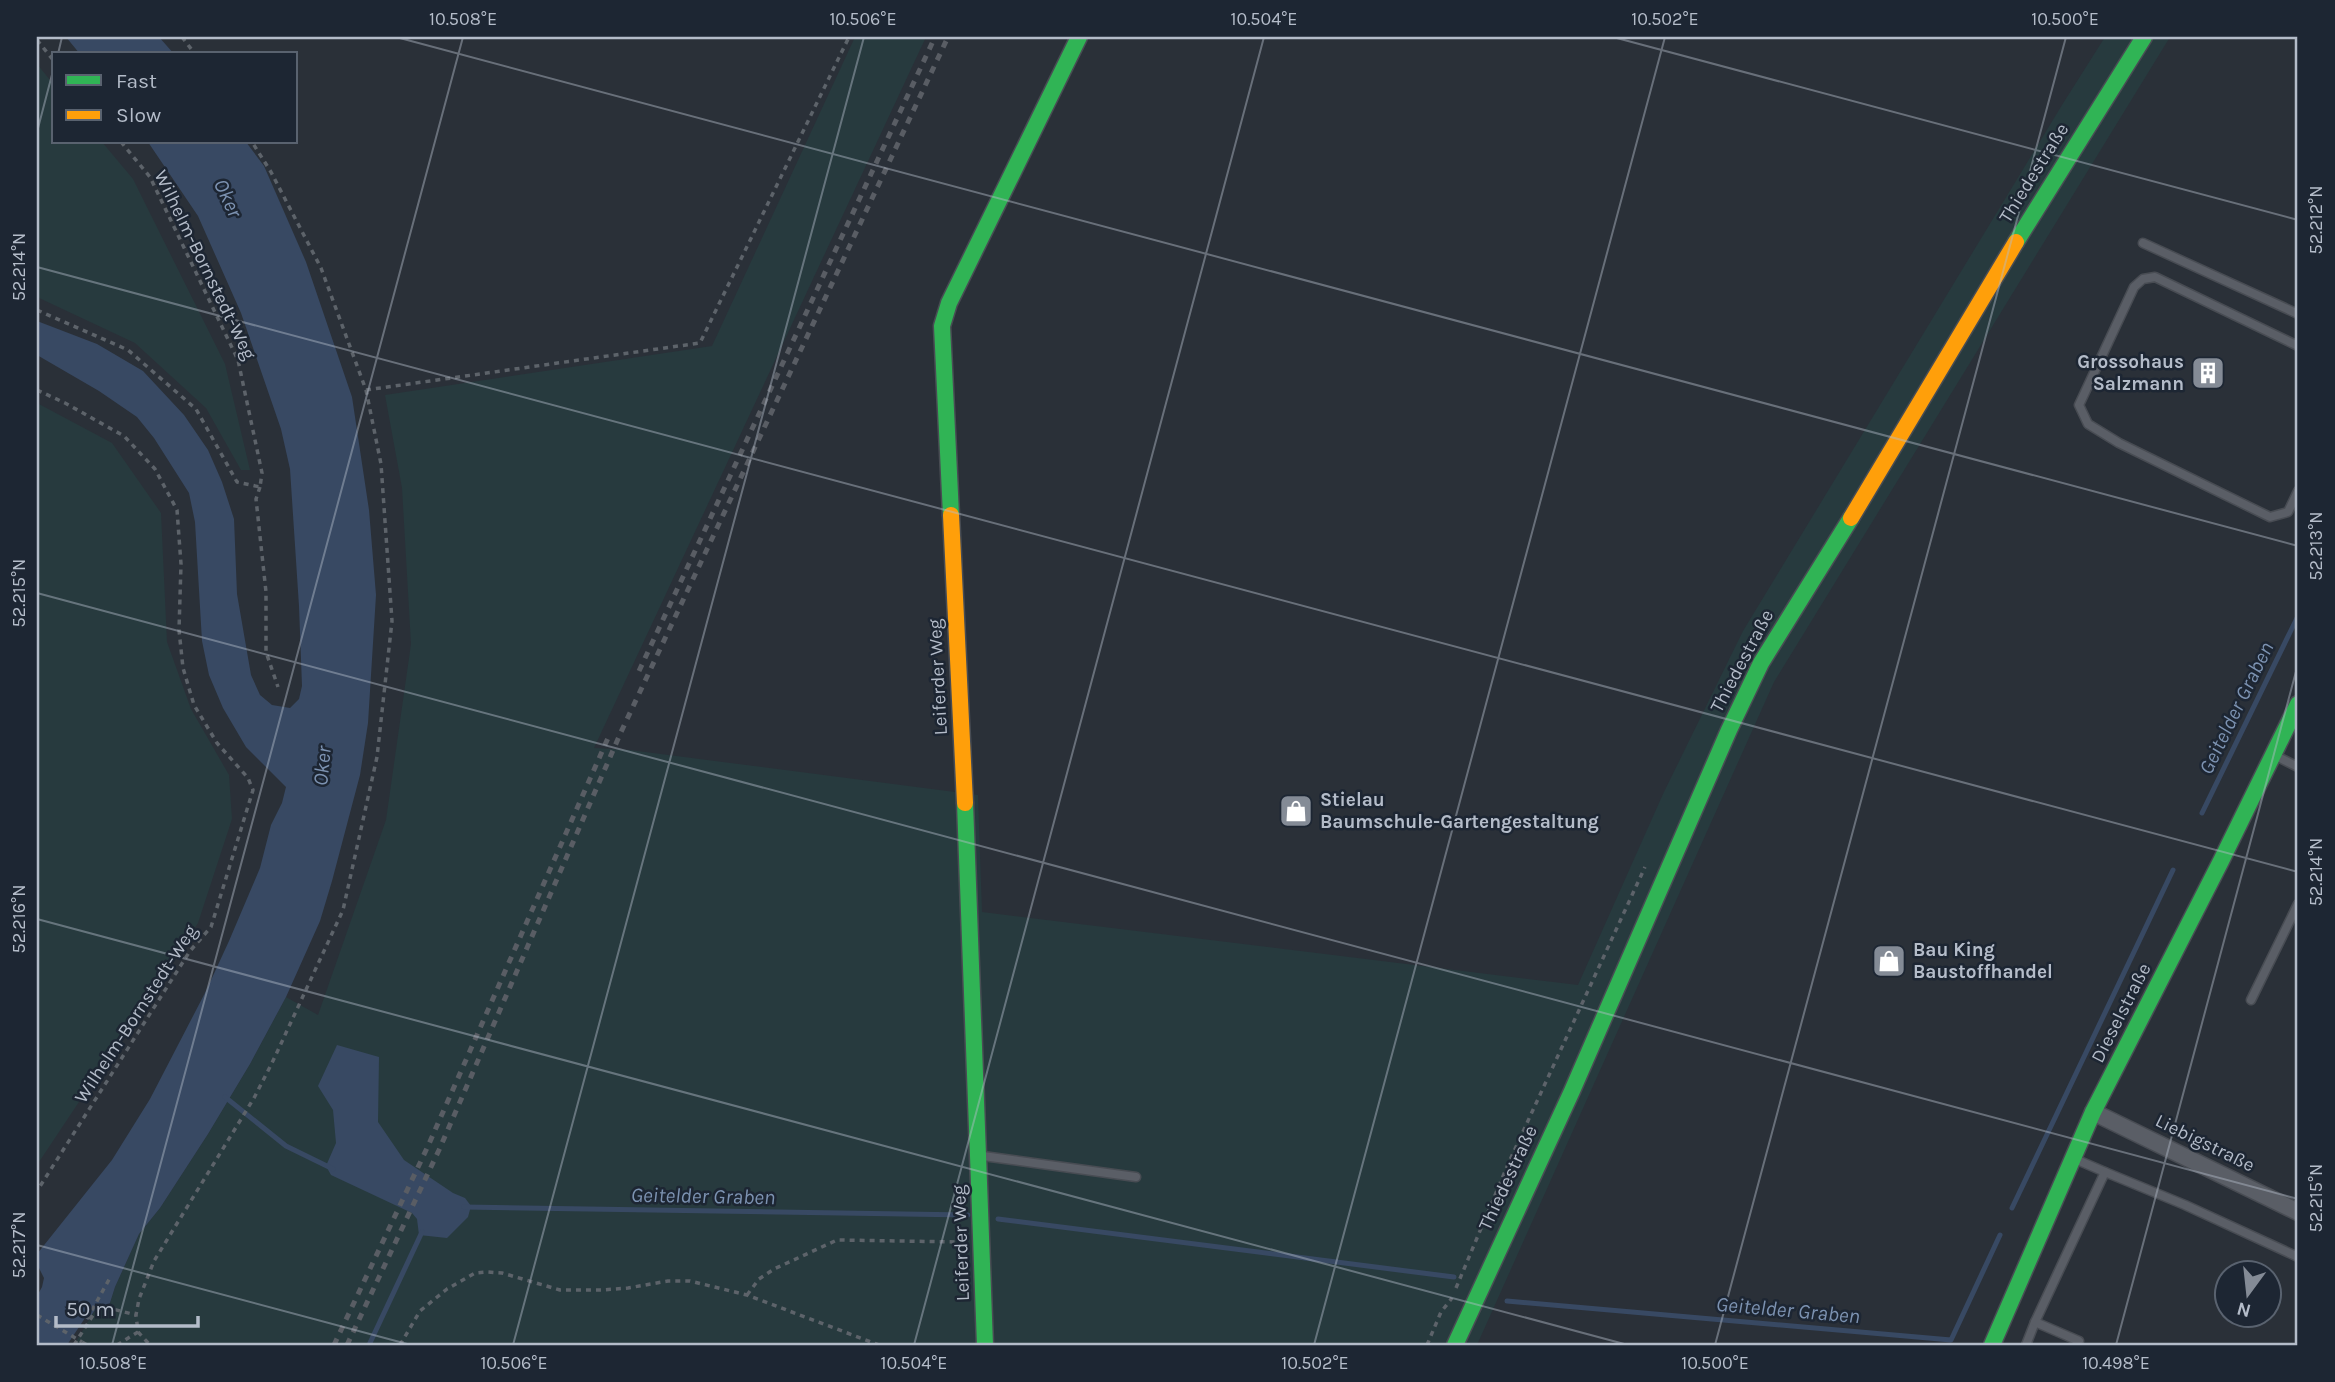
<svg xmlns="http://www.w3.org/2000/svg" width="2335" height="1382" viewBox="0 0 2335 1382" font-family="Karla,sans-serif">
  <style>
    .green { fill: #273a3e }
    .water { fill: #384963 }
    .lines { fill: none; stroke-linecap: round; stroke-linejoin: round }
    .stream { stroke: #384963; stroke-width: 5 }
    .lane-casing { stroke: #484c53; stroke-width: 11 }
    .street-casing { stroke: #484c53; stroke-width: 19 }
    .fast-casing { stroke: #484c53; stroke-width: 19 }
    .slow-casing { stroke: #484c53; stroke-width: 19 }
    .path { stroke: #5d636a; stroke-width: 3.5; stroke-dasharray: 5 5; stroke-linecap: butt }
    .lane { stroke: #5a5e66; stroke-width: 8 }
    .street { stroke: #5a5e66; stroke-width: 16 }
    .fast { stroke: #30b455; stroke-width: 16 }
    .slow { stroke: #ff9f0a; stroke-width: 16 }
    .rail { stroke: #595d64; stroke-width: 5; stroke-dasharray: 7 7; stroke-linecap: butt }
    .path-bridge { stroke: #5d636a; stroke-width: 3.5; stroke-dasharray: 5 5; stroke-linecap: butt }
    .ticks { fill: none; stroke: #b4bcc9; stroke-width: 2; stroke-opacity: 0.45 }
    .labels { text-anchor: middle; dominant-baseline: central; stroke-width: 5; stroke-linejoin: round; paint-order: stroke }
    .street-label { font-size: 19px; fill: #b4bcc9; stroke: #1d2633 }
    .poi-label { font-size: 19px; font-weight: bold; fill: #b4bcc9; stroke: #1d2633; text-anchor: start }
    .water-label { font-size: 21px; font-style: italic; fill: #7c92b1; stroke: #1d2633 }
    .neatline { fill: none; stroke: #b4bcc9; stroke-width: 2.5 }
    .ticks-label { font-size: 18px; text-anchor: middle; fill: #b4bcc9 }
  </style>
  <rect width="100%" height="100%" fill="#2a3038"/>
  <g class="green">
    <path d="M855,37H926L594,748L630,750L978,795L982,912L1578,985L1663,794L1743,631L2062,105L2105,37H2170L1774,682L1477,1345H74L95,1310L109,1306L115,1287L139,1234L160,1208L208,1134L250,1064L286,997L318,1015L386,820L411,644L402,488L385,395L712,346Z"/>
    <path d="M37,64L54,85V142H102L133,179L225,364L250,470H241L206,408L135,343L37,297Z"/>
    <path d="M37,403L112,443L161,513L167,642L191,709L229,775L232,819L198,923L37,1165Z"/>
  </g>
  <g class="water">
    <path d="M66,37H159L174,54H80Z"/>
    <path d="M148,142H246L264,166L306,262L352,397L369,510L376,595L368,723L360,775L332,881L320,921L286,997L250,1064L208,1134L160,1208L139,1234L115,1287L109,1306L95,1310L88,1320L85,1318L67,1345H37V1296L42,1287L44,1278L37,1264V1254L112,1160L150,1099L206,991L229,941L260,868L271,825L282,803L286,787L246,747L223,708L209,675L202,641L195,522L189,493L154,438L137,417L99,391L37,355V321L97,344L143,371L184,415L208,450L222,482L234,519L237,594L251,675L260,695L272,705L290,708L299,699L302,686L299,606L290,469L281,429L241,313L198,216Z"/>
    <path d="M337,1045L379,1057L378,1122L404,1160L453,1193L465,1198L471,1206L468,1217L447,1238L419,1235L417,1219L412,1213L331,1175L326,1166L336,1143L333,1110L318,1086Z"/>
  </g>
  <g class="lines">
    <g class="stream">
      <path d="M2202,813L2298,616"/>
      <path d="M225,1097L286,1146L333,1169"/>
      <path d="M464,1207L968,1215"/>
      <path d="M2012,1208L2173,870"/>
      <path d="M998,1219L1454,1277"/>
      <path d="M1507,1301L1951,1340L2000,1235"/>
      <path d="M369,1345L422,1232"/>
    </g>
    <defs>
      <g id="lane">
        <path d="M2143,243L2298,314"/>
        <path d="M2298,346L2155,277L2143,279L2134,287L2079,405L2088,424L2119,443L2270,517L2288,512L2298,491"/>
        <path d="M2274,755L2298,767"/>
        <path d="M2251,1000L2298,904"/>
        <path d="M983,1156L1136,1177"/>
        <path d="M2075,1159L2105,1172"/>
        <path d="M2026,1345L2035,1322"/>
        <path d="M2077,1345L2079,1341L2035,1322L2105,1172L2185,1205L2298,1257"/>
      </g>
      <path id="street" d="M2093,1112L2298,1212"/>
      <g id="fast">
        <path d="M2016,242L2144,37"/>
        <path d="M951,515L942,326L949,303L1079,37"/>
        <path d="M965,803L985,1345"/>
        <path d="M1455,1345L1572,1091L1729,730L1761,663L1851,518"/>
        <path d="M1992,1345L2093,1112L2221,861L2298,704"/>
      </g>
      <g id="slow">
        <path d="M951,515L965,803"/>
        <path d="M1851,518L2016,242"/>
      </g>
    </defs>
    <use href="#lane" class="lane-casing"/>
    <use href="#street" class="street-casing"/>
    <use href="#fast" class="fast-casing"/>
    <use href="#slow" class="slow-casing"/>
    <g class="path">
      <path d="M182,37L195,54"/>
      <path d="M37,40L54,61"/>
      <path d="M37,310L128,350L196,409L237,482L260,487L262,473L238,360L150,177L121,142"/>
      <path d="M37,390L65,403L124,436L155,469L177,510L181,564L179,630L183,668L194,705L217,743L248,778L253,790L211,927L190,951L37,1191"/>
      <path d="M366,390L700,343L849,37"/>
      <path d="M260,487L256,499L266,592V652L278,687"/>
      <path d="M1456,1288L1509,1162L1645,867"/>
      <path d="M747,1295L759,1279L774,1269L837,1240L962,1242"/>
      <path d="M87,1319L111,1276"/>
      <path d="M138,1332L150,1345"/>
      <path d="M82,1342L87,1345"/>
      <path d="M74,1345L95,1312L109,1308L136,1315"/>
      <path d="M117,1345L138,1332L136,1315L139,1299L154,1261L254,1098L272,1063L343,910L377,757L392,621L381,464L366,390L321,268L271,172L252,142"/>
      <path d="M400,1345L420,1311L447,1289L475,1273L487,1272L502,1273L560,1290H601L628,1288L668,1281H690L747,1295L879,1345"/>
      <path d="M1427,1345L1441,1312L1452,1298"/>
    </g>
    <use href="#lane" class="lane"/>
    <use href="#street" class="street"/>
    <use href="#fast" class="fast"/>
    <use href="#slow" class="slow"/>
    <g class="rail">
      <path d="M639,671L935,37"/>
      <path d="M334,1345L428,1146L608,738"/>
      <path d="M347,1345L439,1150L621,732L948,37"/>
    </g>
    <path class="path-bridge" d="M37,1315L82,1342"/>
  </g>
  <path class="ticks" d="M396,37L2298,546M1613,37L2298,220M58,54L62,37M37,132L54,67M37,267L2298,872M37,593L2298,1199M37,919L1628,1345M37,1245L411,1345M112,1345L463,37M513,1345L864,37M914,1345L1264,37M1314,1345L1665,37M1715,1345L2066,37M2116,1345L2298,664"/>
  <defs>
    <symbol id="building-square" viewBox="-11 -11 22 22"><rect x="-9" y="-9" width="18" height="18" rx="4" fill="#848b96" stroke="#1d2633"/><path d="M-4-6H4V6H1V3H-1V6H-4ZM-2.5-4.3h1.7v1.8h-1.7ZM.8-4.3h1.7v1.8H.8ZM-2.5-1h1.7V.8h-1.7ZM.8-1h1.7V.8H.8Z" fill="#fff"/></symbol>
    <symbol id="shop-square" viewBox="-11 -11 22 22"><rect x="-9" y="-9" width="18" height="18" rx="4" fill="#848b96" stroke="#1d2633"/><path d="M-5-2.5h2.3a2.7 3.5 0 0 1 5.4 0H5L5.5 6h-11ZM-1.5-2.5h3a1.5 2.3 0 0 0-3 0Z" fill="#fff"/></symbol>
  </defs>
  <g fill-rule="evenodd">
    <use href="#building-square" x="2189" y="354" width="38" height="38"/>
    <use href="#shop-square" x="1277" y="792" width="38" height="38"/>
    <use href="#shop-square" x="1870" y="942" width="38" height="38"/>
  </g>
  <g class="labels">
    <g class="street-label">
      <text transform="translate(2034 173) rotate(-58)">Thiedestraße</text>
      <text transform="translate(205 265) rotate(64)">Wilhelm-Bornstedt-Weg</text>
      <text transform="translate(1742 661) rotate(-62)">Thiedestraße</text>
      <text transform="translate(938 677) rotate(-93)">Leiferder Weg</text>
      <text transform="translate(2121 1013) rotate(-63)">Dieselstraße</text>
      <text transform="translate(136 1014) rotate(-57)">Wilhelm-Bornstedt-Weg</text>
      <text transform="translate(2205 1143) rotate(26)">Liebigstraße</text>
      <text transform="translate(1508 1178) rotate(-65)">Thiedestraße</text>
      <text transform="translate(961 1243) rotate(-92)">Leiferder Weg</text>
    </g>
    <g class="poi-label">
      <text x="2184" y="362" text-anchor="end">Grossohaus<tspan x="2184" dy="22">Salzmann</tspan></text>
      <text x="1320" y="800">Stielau<tspan x="1320" dy="22">Baumschule-Gartengestaltung</tspan></text>
      <text x="1913" y="950">Bau King<tspan x="1913" dy="22">Baustoffhandel</tspan></text>
    </g>
    <g class="water-label">
      <text transform="translate(228 198) rotate(65)">Oker</text>
      <text transform="translate(2236 708) rotate(-64)">Geitelder Graben</text>
      <text transform="translate(322 766) rotate(-84)">Oker</text>
      <text transform="translate(703 1196) rotate(1)">Geitelder Graben</text>
      <text transform="translate(1788 1310) rotate(5)">Geitelder Graben</text>
    </g>
  </g>
  <rect width="2335" height="1382" fill="none" stroke="#1d2633" stroke-width="77"/>
  <rect x="52" y="52" width="245" height="91" fill="#1d2633" stroke="#59626f" stroke-width="2"/>
  <rect x="66" y="75" width="35" height="10" fill="#30b455" stroke="#59626f" stroke-width="2"/>
  <text x="116" y="88" font-size="21" fill="#b4bcc9">Fast</text>
  <rect x="66" y="110" width="35" height="10" fill="#ff9f0a" stroke="#59626f" stroke-width="2"/>
  <text x="116" y="122" font-size="21" fill="#b4bcc9">Slow</text>
  <g transform="translate(2248 1294) rotate(195)"><circle r="33" fill="#1d2633" stroke="#59626f" stroke-width="2"/>
  <path d="M0-5L12 26L0 18L-12 26Z" fill="#848b96"/>
  <text y="-10" font-size="19" font-weight="bold" text-anchor="middle" fill="#b4bcc9">N</text>
  </g>
  <path d="M56 1316v10h142v-10" fill="none" stroke="#b4bcc9" stroke-width="3.5"/>
  <text x="66" y="1316" font-size="21" fill="#b4bcc9" stroke="#1d2633" stroke-width="5" paint-order="stroke">50 m</text>
  <rect x="38" y="38" width="2258" height="1306" class="neatline"/>
  <g class="ticks-label">
    <text x="463" y="25">10.508°E</text>
    <text x="863" y="25">10.506°E</text>
    <text x="1264" y="25">10.504°E</text>
    <text x="1665" y="25">10.502°E</text>
    <text x="2065" y="25">10.500°E</text>
    <text transform="translate(2316 220) rotate(-90)" y="6">52.212°N</text>
    <text transform="translate(19 267) rotate(-90)" y="6">52.214°N</text>
    <text transform="translate(2316 546) rotate(-90)" y="6">52.213°N</text>
    <text transform="translate(19 593) rotate(-90)" y="6">52.215°N</text>
    <text transform="translate(2316 872) rotate(-90)" y="6">52.214°N</text>
    <text transform="translate(19 919) rotate(-90)" y="6">52.216°N</text>
    <text transform="translate(2316 1198) rotate(-90)" y="6">52.215°N</text>
    <text transform="translate(19 1245) rotate(-90)" y="6">52.217°N</text>
    <text x="113" y="1369">10.508°E</text>
    <text x="514" y="1369">10.506°E</text>
    <text x="914" y="1369">10.504°E</text>
    <text x="1315" y="1369">10.502°E</text>
    <text x="1715" y="1369">10.500°E</text>
    <text x="2116" y="1369">10.498°E</text>
  </g>
</svg>
